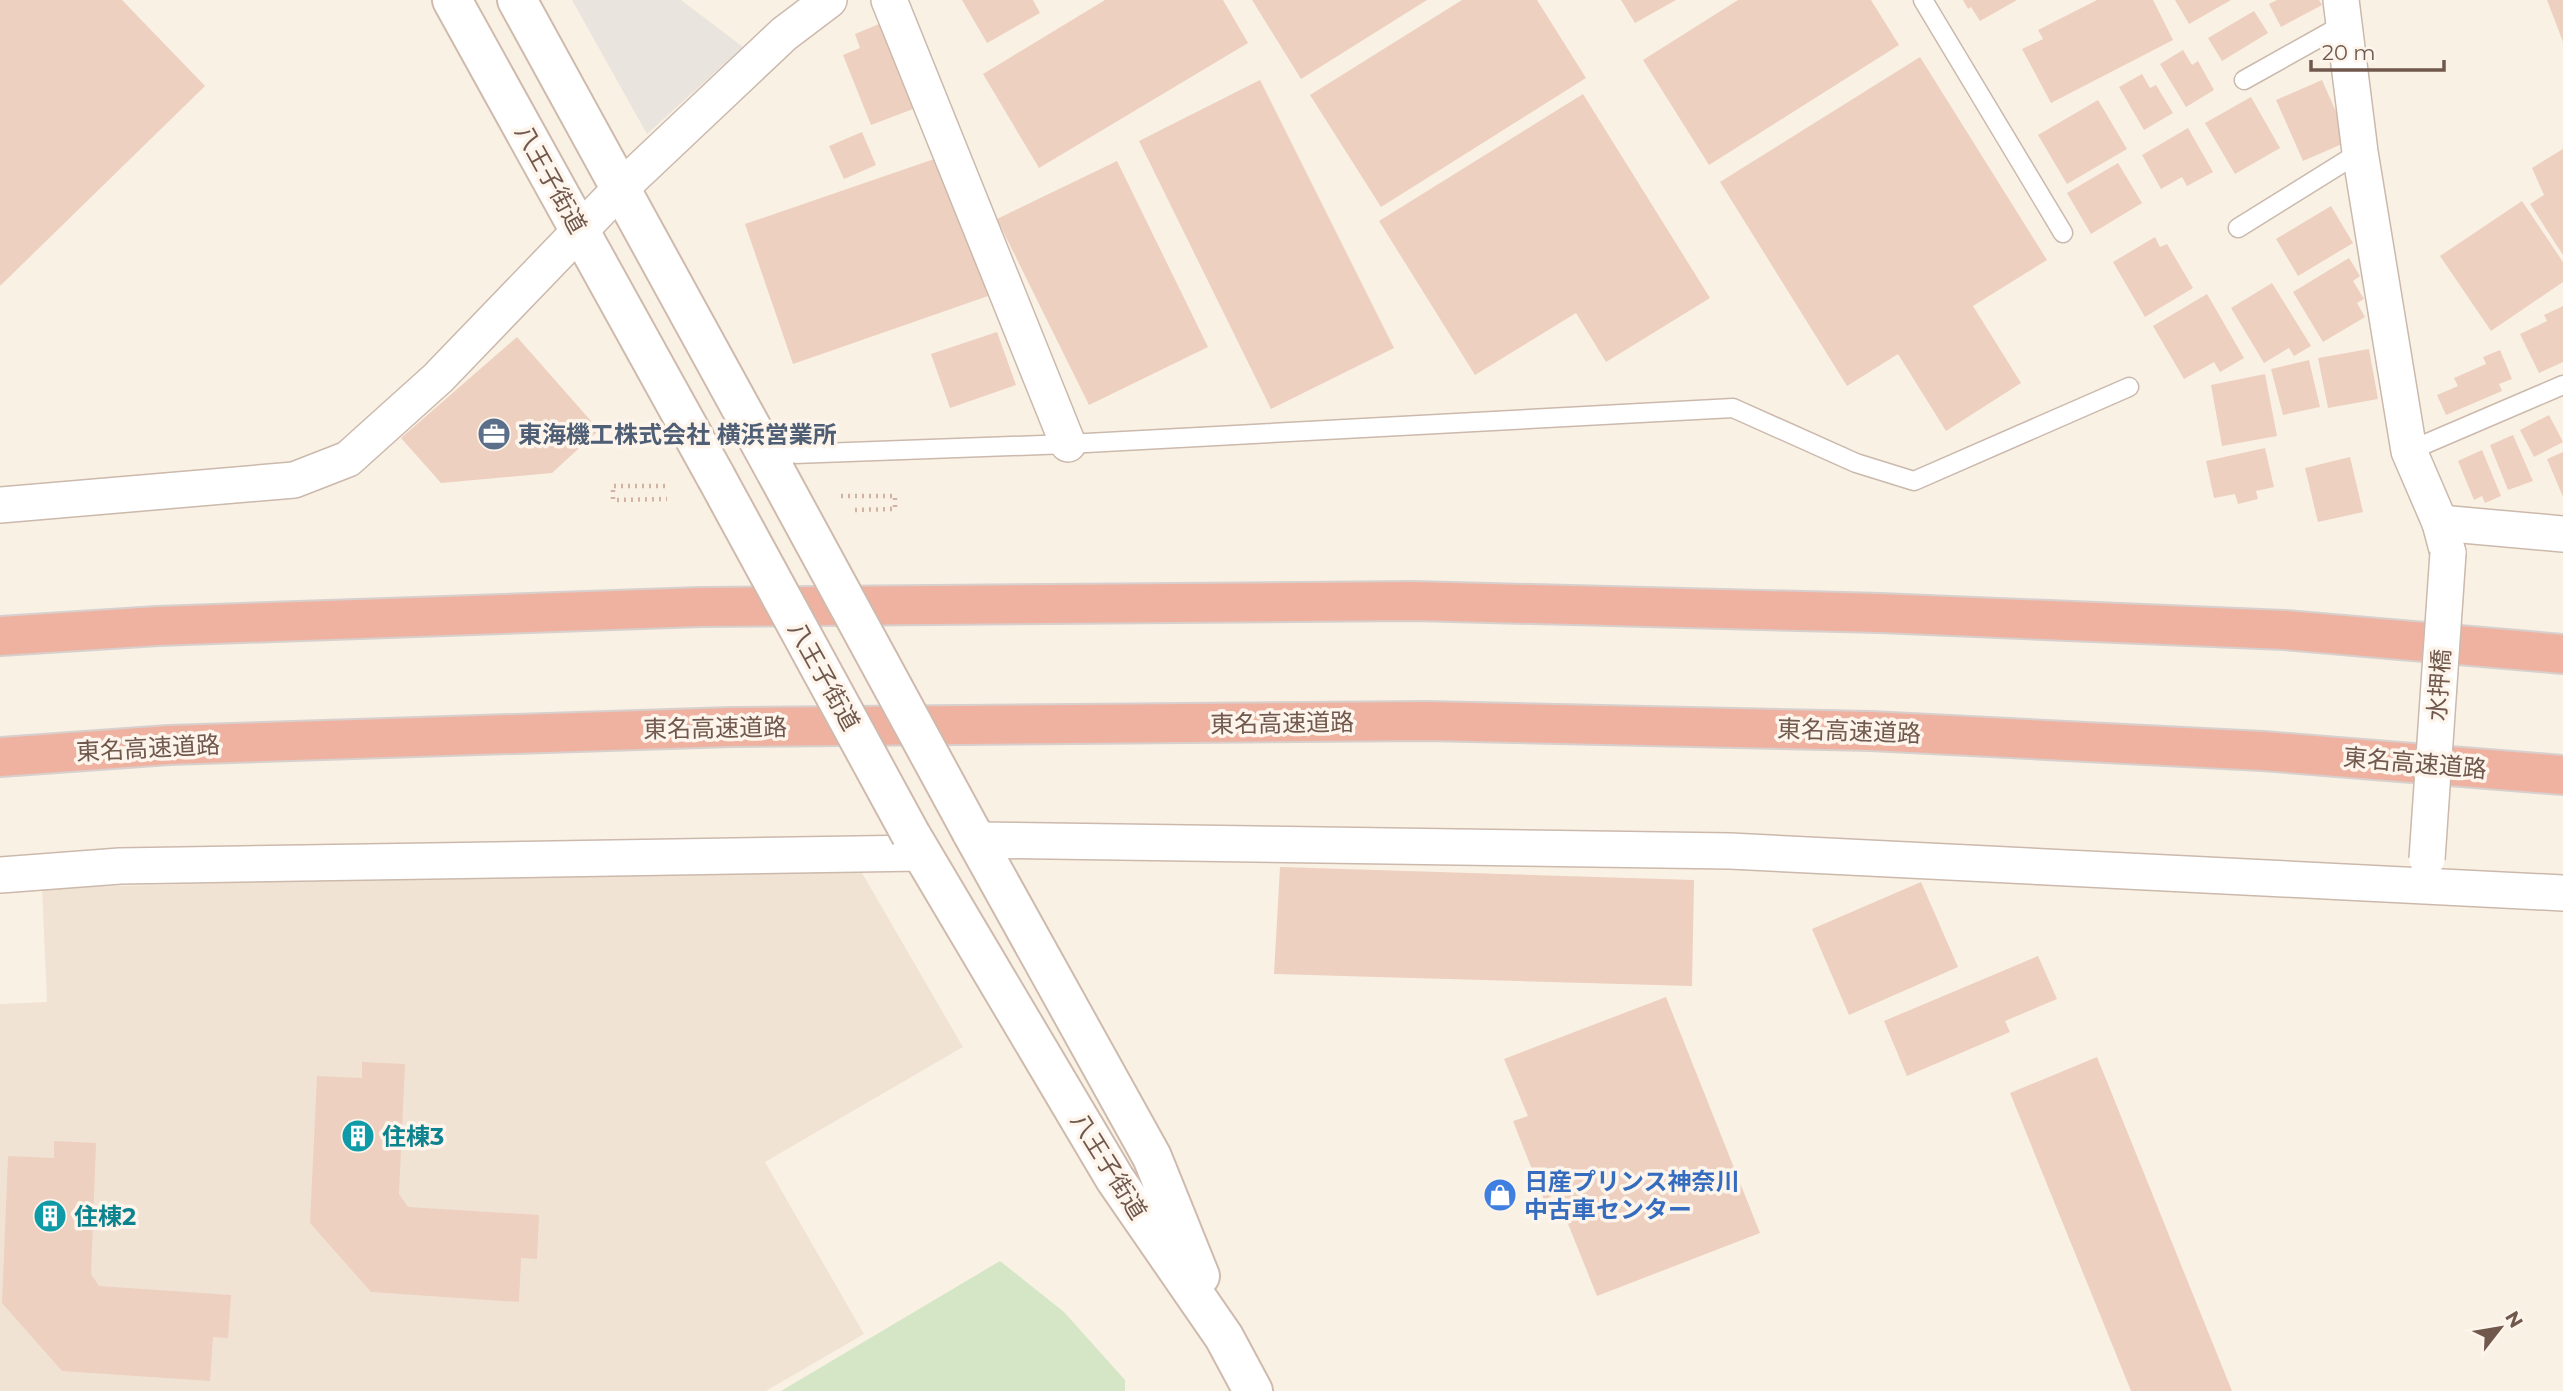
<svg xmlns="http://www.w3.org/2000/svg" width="2563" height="1391" viewBox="0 0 2563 1391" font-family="Montserrat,'Noto Sans JP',sans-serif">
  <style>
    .residential { fill: #f1e3d4 }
    .industrial { fill: #eae4df }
    .green { fill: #d4e6c5 }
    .building { fill: #edd0bf }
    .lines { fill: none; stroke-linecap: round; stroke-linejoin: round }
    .lane-casing { stroke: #cbb9ac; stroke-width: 21 }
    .street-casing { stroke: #cbb9ac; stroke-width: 38 }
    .secondary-casing { stroke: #cfbbad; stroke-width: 42 }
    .highway-casing { stroke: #d7d0cd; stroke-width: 42 }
    .path { stroke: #d2b3a3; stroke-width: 4.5; stroke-dasharray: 2 5; stroke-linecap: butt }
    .lane { stroke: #fff; stroke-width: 18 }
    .street { stroke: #fff; stroke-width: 35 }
    .secondary { stroke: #fff; stroke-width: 38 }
    .highway { stroke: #efb2a1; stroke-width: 38 }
    .street-bridge-casing { stroke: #cbb9ac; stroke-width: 38; stroke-linecap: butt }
    .secondary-bridge-casing { stroke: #cfbbad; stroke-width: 42; stroke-linecap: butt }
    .street-bridge { stroke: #fff; stroke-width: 35 }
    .secondary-bridge { stroke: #fff; stroke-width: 38 }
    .labels { text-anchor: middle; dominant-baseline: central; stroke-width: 7; stroke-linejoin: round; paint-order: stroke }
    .street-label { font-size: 24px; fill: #71584d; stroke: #fdf5eb }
    .service-label { font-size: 24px; font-weight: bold; fill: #4e5e75; stroke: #fdf5eb; text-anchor: start }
    .culture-label { font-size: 24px; font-weight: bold; fill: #0d838f; stroke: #fdf5eb; text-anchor: start }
    .shop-label { font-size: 24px; font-weight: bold; fill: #366cbe; stroke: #fdf5eb; text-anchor: start }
  </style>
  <rect width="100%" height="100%" fill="#faf1e5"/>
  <path class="residential" d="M858,866L963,1047L765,1162L864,1334L766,1391H0V1004L47,1002L42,888Z"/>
  <path class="industrial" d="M572,0H681L743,47L647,134Z"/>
  <path class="green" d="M1000,1261L1064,1312L1125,1380V1391H781Z"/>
  <g class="building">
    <path d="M0,0H122L205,86L0,286Z"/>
    <path d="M962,0H1033L1040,13L987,43Z"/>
    <path d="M1105,0H1223L1248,43L1039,168L983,74Z"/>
    <path d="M1252,0H1427L1301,79Z"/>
    <path d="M1462,0H1537L1586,78L1381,207L1310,95Z"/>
    <path d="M1621,0H1676L1635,23Z"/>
    <path d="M1738,0H1871L1899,45L1709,165L1643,60Z"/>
    <path d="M1963,0H2017L1980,21L1971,7L1968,9Z"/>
    <path d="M2097,0H2153L2173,40L2051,103L2022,49L2043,39L2038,30Z"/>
    <path d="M2175,0H2231L2189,24Z"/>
    <path d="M2277,0H2319L2322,5L2281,27L2269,4Z"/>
    <path d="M2547,0H2563V42Z"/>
    <path d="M2254,11L2268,33L2222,61L2208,38Z"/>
    <path d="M879,24L913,109L871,125L843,55L860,48L855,34Z"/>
    <path d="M2183,50L2192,65L2198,61L2214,90L2186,107L2160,64Z"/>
    <path d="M1920,57L2047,260L1973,306L2021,383L1946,431L1898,354L1847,386L1720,182Z"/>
    <path d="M2142,74L2150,88L2156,85L2173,113L2144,130L2119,87Z"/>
    <path d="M1260,80L1394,348L1271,409L1139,141Z"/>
    <path d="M2322,80L2349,141L2303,161L2276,100Z"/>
    <path d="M1583,94L1710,298L1606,362L1576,313L1475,375L1379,221Z"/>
    <path d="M2251,97L2280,148L2235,174L2205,123Z"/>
    <path d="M2098,100L2127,149L2067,184L2038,135Z"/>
    <path d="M2188,128L2213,172L2187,186L2182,177L2161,189L2142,155Z"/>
    <path d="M862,132L876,165L844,179L829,146Z"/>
    <path d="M2563,149V255L2530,204L2544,195L2532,168Z"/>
    <path d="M940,157L991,295L793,364L745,224Z"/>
    <path d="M1117,161L1208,347L1089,405L997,219Z"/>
    <path d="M2118,163L2142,203L2091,234L2067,193Z"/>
    <path d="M2522,201L2563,262V282L2491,331L2440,256Z"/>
    <path d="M2331,206L2353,243L2298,276L2276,239Z"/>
    <path d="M2155,237L2160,247L2167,244L2193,288L2145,317L2113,262Z"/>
    <path d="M2349,258L2360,276L2353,281L2364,299L2357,303L2365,317L2323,342L2293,292Z"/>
    <path d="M2272,283L2311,346L2294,356L2289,348L2264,363L2231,308Z"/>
    <path d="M2207,294L2244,358L2220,372L2214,362L2184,379L2153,326Z"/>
    <path d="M2563,306V362L2539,373L2520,334L2547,321L2544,315Z"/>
    <path d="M997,332L1016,385L950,408L931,354Z"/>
    <path d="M517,337L599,430L552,473L441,483L401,438Z"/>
    <path d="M2369,349L2378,399L2328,408L2318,358Z"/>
    <path d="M2500,350L2512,379L2499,384L2502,391L2446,415L2437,395L2458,386L2454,378L2486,364L2483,357Z"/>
    <path d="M2309,360L2320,407L2283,415L2271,369Z"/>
    <path d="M2265,374L2277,436L2222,446L2211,385Z"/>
    <path d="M2549,415L2563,442L2534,457L2520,430Z"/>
    <path d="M2513,435L2533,481L2508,490L2490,445Z"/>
    <path d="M2265,448L2274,487L2256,491L2258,499L2238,504L2235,494L2214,498L2206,461Z"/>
    <path d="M2482,450L2501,496L2485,503L2482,496L2474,500L2458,461Z"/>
    <path d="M2563,452V497L2547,459Z"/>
    <path d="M2350,457L2363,512L2318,522L2305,468Z"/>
    <path d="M1280,867L1694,880L1692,986L1274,974Z"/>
    <path d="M1921,882L1958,967L1849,1015L1812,929Z"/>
    <path d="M2038,956L2057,999L2005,1021L2010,1032L1907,1076L1884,1021Z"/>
    <path d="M1666,997L1760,1233L1597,1296L1556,1194L1544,1200L1513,1121L1528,1116L1504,1059Z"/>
    <path d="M2097,1057L2232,1391H2131L2010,1093Z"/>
    <path d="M362,1062L405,1064L399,1194L408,1207L539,1215L537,1259L521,1258L519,1302L371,1292L310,1223L317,1076L362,1078Z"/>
    <path d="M54,1141L96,1143L91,1274L99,1286L231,1295L228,1338L213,1337L210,1381L62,1371L2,1303L8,1156L54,1158Z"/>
  </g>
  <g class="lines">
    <defs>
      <g id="lane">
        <path d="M1923,0L2063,233"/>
        <path d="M2244,80L2344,24"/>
        <path d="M2238,228L2360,152"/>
        <path d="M2409,451L2563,385"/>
        <path d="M767,455L1068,444L1733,408L1856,463L1914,481L2129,387"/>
      </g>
      <g id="street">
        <path d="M889,0L1068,444"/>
        <path d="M2341,0L2360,152L2409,451L2440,523L2448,553"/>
        <path d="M0,505L294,480L348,459L438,378L621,188L784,34L829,0"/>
        <path d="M2440,523L2563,534"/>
        <path d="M975,840L1730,851L2563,893"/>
        <path d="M0,875L120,866L921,853"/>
      </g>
      <g id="secondary">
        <path d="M452,0L716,477"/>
        <path d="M517,0L776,472"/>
        <path d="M971,831L1152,1157L1200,1276"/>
        <path d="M911,835L1115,1179L1224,1337L1253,1391"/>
      </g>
      <g id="highway">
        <path d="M0,636L158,626L700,607L1414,601L1880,613L2285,630L2563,654"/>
        <path d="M0,757L169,745L732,727L1427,721L1871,731L2263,751L2563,775"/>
      </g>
    </defs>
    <use href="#lane" class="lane-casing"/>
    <use href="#street" class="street-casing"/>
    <use href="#secondary" class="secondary-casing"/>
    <use href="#highway" class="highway-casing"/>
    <g class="path">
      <path d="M665,486H613V500L667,499"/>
      <path d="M841,496H895V509L852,510"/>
    </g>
    <use href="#lane" class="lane"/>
    <use href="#street" class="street"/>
    <use href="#secondary" class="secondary"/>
    <use href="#highway" class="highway"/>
    <defs>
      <path id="street-bridge" d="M2427,859L2448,553"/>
      <g id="secondary-bridge">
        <path d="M776,472L971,831"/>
        <path d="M716,477L911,835"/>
      </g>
    </defs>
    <use href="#street-bridge" class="street-bridge-casing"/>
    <use href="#secondary-bridge" class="secondary-bridge-casing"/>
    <use href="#street-bridge" class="street-bridge"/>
    <use href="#secondary-bridge" class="secondary-bridge"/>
  </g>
  <defs>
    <symbol id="office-disc" viewBox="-11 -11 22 22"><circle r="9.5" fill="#5c6f8a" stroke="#fdf5eb"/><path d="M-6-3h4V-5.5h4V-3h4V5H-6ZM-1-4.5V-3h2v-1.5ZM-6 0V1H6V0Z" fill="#fff"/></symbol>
    <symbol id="building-disc" viewBox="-11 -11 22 22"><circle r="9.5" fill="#0f9aa8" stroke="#fdf5eb"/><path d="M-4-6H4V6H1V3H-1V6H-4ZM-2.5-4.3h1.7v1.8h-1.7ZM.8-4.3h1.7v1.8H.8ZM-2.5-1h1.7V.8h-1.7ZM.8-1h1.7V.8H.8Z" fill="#fff"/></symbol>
    <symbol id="shop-disc" viewBox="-11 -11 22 22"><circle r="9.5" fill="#3f7fe0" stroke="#fdf5eb"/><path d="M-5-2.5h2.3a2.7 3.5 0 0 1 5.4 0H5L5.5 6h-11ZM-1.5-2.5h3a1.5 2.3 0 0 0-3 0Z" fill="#fff"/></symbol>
  </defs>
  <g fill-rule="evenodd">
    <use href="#office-disc" x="475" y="415" width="38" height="38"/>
    <use href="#building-disc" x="339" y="1117" width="38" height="38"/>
    <use href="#shop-disc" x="1481" y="1176" width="38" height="38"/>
    <use href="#building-disc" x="31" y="1197" width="38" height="38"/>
  </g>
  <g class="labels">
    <g class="street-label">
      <text transform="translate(551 179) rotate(61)">八王子街道</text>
      <text transform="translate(824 676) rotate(61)">八王子街道</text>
      <text transform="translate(2439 685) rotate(-86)">水押橋</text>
      <text transform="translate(1282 723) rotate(-1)">東名高速道路</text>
      <text transform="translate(715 728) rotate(-1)">東名高速道路</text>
      <text transform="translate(1849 731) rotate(2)">東名高速道路</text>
      <text transform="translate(148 748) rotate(-3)">東名高速道路</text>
      <text transform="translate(2415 763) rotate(5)">東名高速道路</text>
      <text transform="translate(1109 1166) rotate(58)">八王子街道</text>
    </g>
    <g class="service-label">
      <text x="518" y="434">東海機工株式会社 横浜営業所</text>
    </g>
    <g class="culture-label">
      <text x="382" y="1136">住棟3</text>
      <text x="74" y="1216">住棟2</text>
    </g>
    <g class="shop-label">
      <text x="1524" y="1181">日産プリンス神奈川<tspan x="1524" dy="28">中古車センター</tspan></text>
    </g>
  </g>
  <g transform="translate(2500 1328) rotate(59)" stroke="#fdf5eb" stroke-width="5" paint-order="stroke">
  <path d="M0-5L12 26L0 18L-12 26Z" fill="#71584d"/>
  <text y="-10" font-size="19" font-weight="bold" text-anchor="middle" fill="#71584d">N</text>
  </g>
  <path d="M2311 60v10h133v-10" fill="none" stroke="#71584d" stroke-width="3.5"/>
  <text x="2322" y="60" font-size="21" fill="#71584d" stroke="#fdf5eb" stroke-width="5" paint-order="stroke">20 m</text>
</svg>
